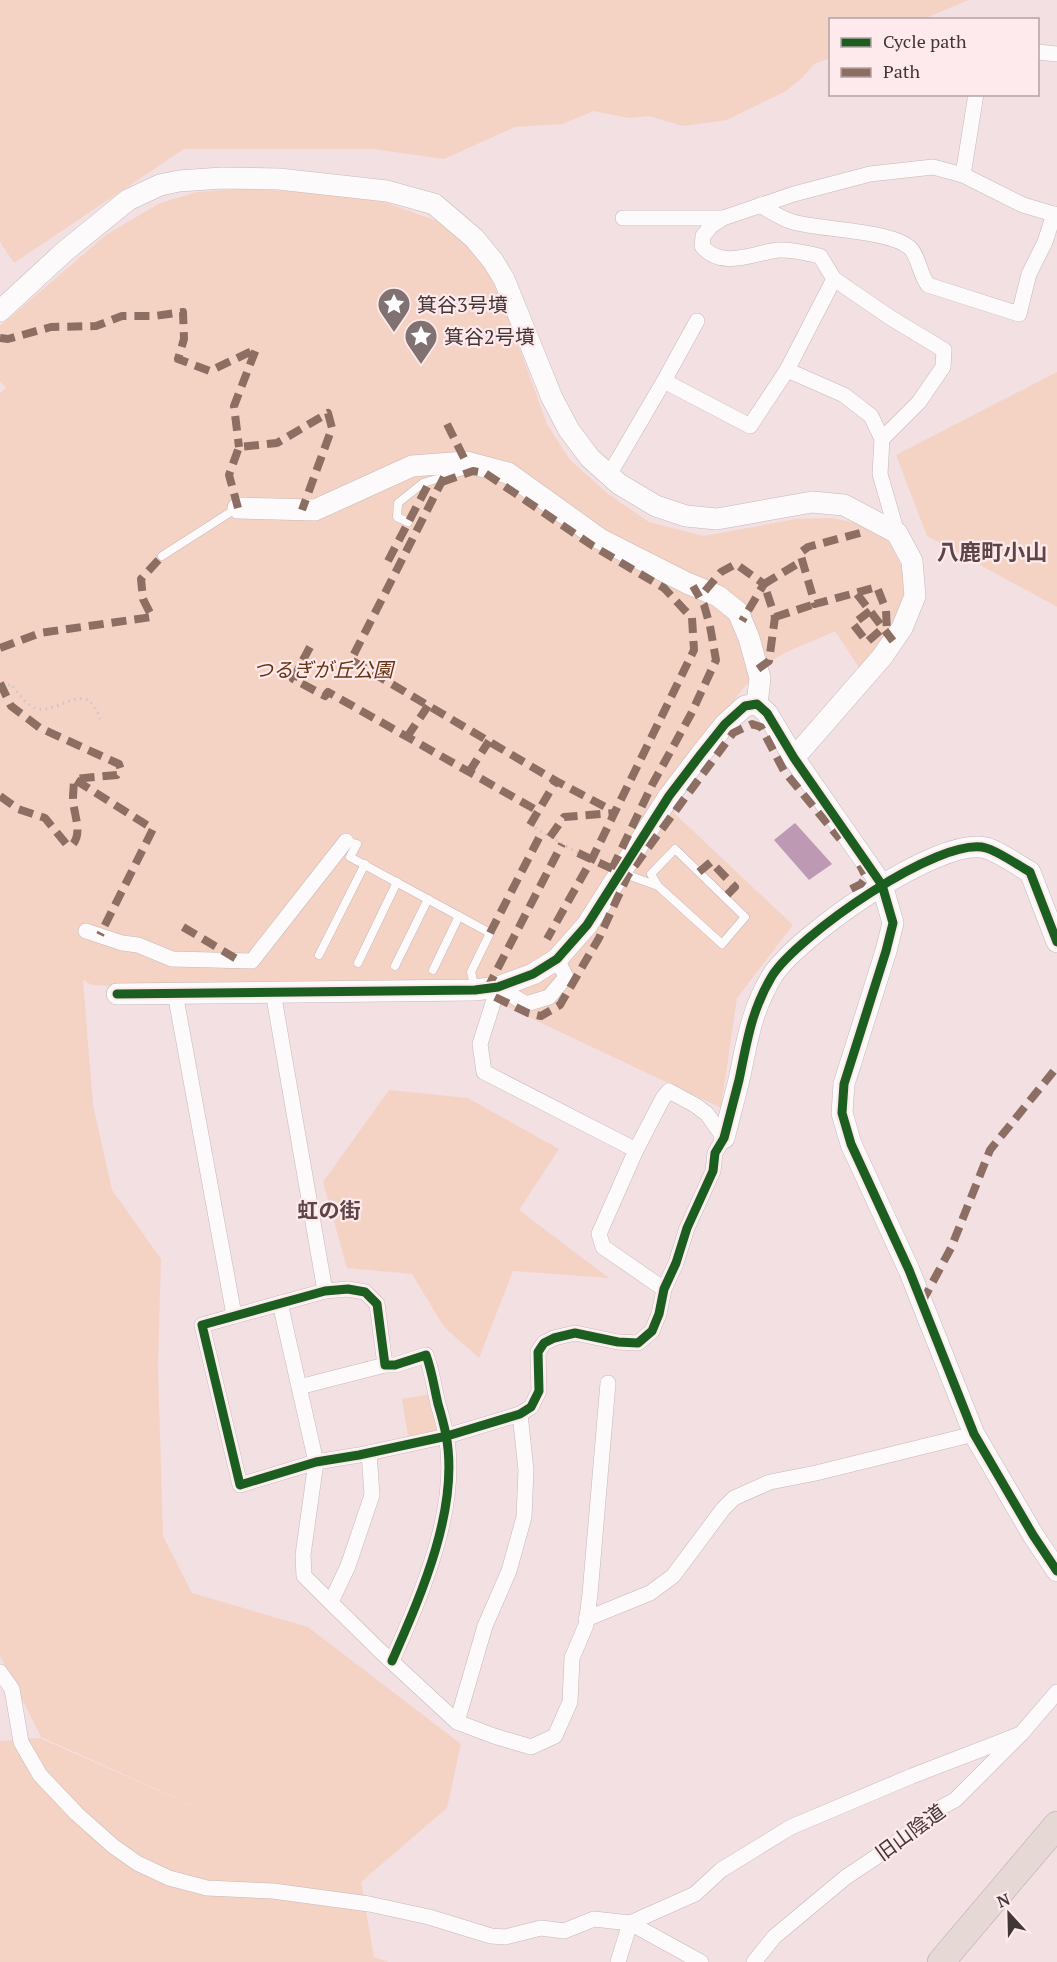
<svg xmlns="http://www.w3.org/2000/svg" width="1057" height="1962" viewBox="0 0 1057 1962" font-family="'PT Serif','Noto Sans JP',serif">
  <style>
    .green { fill: #f5d3c4 }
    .water { fill: #bd99b4 }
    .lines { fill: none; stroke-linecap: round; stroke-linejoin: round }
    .lane-casing { stroke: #c6b8ba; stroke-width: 9 }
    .street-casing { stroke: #c6b8ba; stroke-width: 16 }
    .secondary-casing { stroke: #c6b8ba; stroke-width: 22 }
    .highway-casing { stroke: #bba6a5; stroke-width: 28 }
    .path { stroke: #cbc5c6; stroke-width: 3; stroke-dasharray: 1.5 4.5; stroke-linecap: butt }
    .lane { stroke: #fdfafb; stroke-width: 8 }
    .street { stroke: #fdfafb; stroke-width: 15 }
    .secondary { stroke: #fdfafb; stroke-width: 21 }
    .highway { stroke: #e5d8d5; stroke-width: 27 }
    .quiet { stroke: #8d6e63; stroke-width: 8; stroke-dasharray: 15 8; stroke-linecap: butt }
    .cycleway-casing { stroke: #feeaec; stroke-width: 13 }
    .cycleway { stroke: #1b5e20; stroke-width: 9 }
    .labels { text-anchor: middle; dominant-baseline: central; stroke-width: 4.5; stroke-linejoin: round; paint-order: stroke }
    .poi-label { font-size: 20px; fill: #423536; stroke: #feeaec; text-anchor: start }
    .park-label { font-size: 20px; font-style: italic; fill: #65330f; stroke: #feeaec }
    .street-label { font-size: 20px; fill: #423536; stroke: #feeaec }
    .neighbourhood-label { font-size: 21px; font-weight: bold; fill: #5d4446; stroke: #feeaec }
    .quarter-label { font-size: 22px; font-weight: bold; fill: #5d4446; stroke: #feeaec }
  </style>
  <rect width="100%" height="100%" fill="#f2e0e2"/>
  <g class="green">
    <path d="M0,0H968L924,19L830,20V58L814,64L802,78L786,91L727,120L683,126L649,116L629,118L594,111L563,124L515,127L444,159L373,149H184L14,263L0,242Z"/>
    <path d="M240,189L310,192L379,200L437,221L461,239L483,263L503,303L547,424L570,460L607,493L649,522L704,536L796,519L831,518L866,525L889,542L901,565L906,594L897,627L862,672L835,631C815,641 791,648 773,660C726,693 700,763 674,813L793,925L737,998L721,1108L501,1004L470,997L92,985L83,980L93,1105L112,1190L161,1259L158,1367L163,1536L192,1593L308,1627L461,1744L447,1808L361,1882L374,1957L389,1962H0V1741L40,1738L227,1821L41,1737L0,1656V393L6,388L0,381V326L106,235L160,203L197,192Z"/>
    <path d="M1057,372V607L927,536L896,455Z"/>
    <path d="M389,1090L468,1098L559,1149L519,1210L609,1278L513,1271L479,1358L444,1327L412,1274L347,1268L323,1182Z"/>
    <path d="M432,1394L438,1431L408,1436L402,1399Z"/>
  </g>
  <path class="water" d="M795,823L832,864L809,880L774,840Z"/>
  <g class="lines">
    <defs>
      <g id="lane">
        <path d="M408,522L397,517L398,503L423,483L463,471"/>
        <path d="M162,556L237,508"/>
        <path d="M346,841L357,844L350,857L490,933L471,972L475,989"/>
        <path d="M622,873L658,886L722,944L745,917L675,849L651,874L658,886"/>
        <path d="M319,955L365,864"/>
        <path d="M358,963L397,882"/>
        <path d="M395,966L428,899"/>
        <path d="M433,970L459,916"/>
      </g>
      <g id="street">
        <path d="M1038,52L1057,54"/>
        <path d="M963,175L976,94"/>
        <path d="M760,205C770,211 782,219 793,222C821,230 890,230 910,248C918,255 920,275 928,285L1019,314L1029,274L1045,242L1054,214"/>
        <path d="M623,218H723"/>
        <path d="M834,279L787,370L844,395L871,416L882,439"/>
        <path d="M664,381L750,426L787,370"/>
        <path d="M609,475L664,381L697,321"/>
        <path d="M897,533L880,474L882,439L919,402L943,367L944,350L891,318L834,279L820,256C806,253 792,249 778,250C753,253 721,270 702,246L703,236L711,226L723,218L794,194L870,174L933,167L963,175L1023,205L1057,215"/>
        <path d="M86,931L122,943L138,945L172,959L252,961L346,841"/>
        <path d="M557,959L566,977L549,997L526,1004L498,987L480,1044L484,1072L636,1150"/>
        <path d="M273,992L325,1291"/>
        <path d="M175,993L234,1315"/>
        <path d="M280,1303L316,1462L303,1555L304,1576L378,1649L457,1722L494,1736L531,1747L555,1736L570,1702L572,1658L586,1625L590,1594L608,1383"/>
        <path d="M299,1387L385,1365"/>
        <path d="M331,1602L348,1566L372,1495L369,1453"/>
        <path d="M586,1619L650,1593L673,1576L723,1509L734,1498L770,1482L816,1473L974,1434"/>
        <path d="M392,1661C421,1595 460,1508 446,1435C444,1425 441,1414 438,1404C434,1387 432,1371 426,1355L395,1365H385L377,1304L365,1292L348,1289L325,1291L202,1325L240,1485L316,1462L359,1455L447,1436L520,1414L531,1407L539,1391L538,1352L544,1343L554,1338L575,1333L618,1342L638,1343L652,1331L659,1314L664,1289L676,1263L687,1228L713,1171L715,1153L724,1138L707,1114L695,1105L669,1091L663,1098L636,1150L599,1234L603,1247L664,1289"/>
        <path d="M0,1672L12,1689L21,1742L40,1775L77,1814L113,1846L137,1863L169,1878L207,1888L273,1891L369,1904L429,1917L491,1936L505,1937L541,1928L564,1931L594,1919L630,1923L701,1962"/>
        <path d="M457,1722L485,1626L509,1571L524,1517L526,1470L520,1414"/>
        <path d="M630,1923L695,1894L721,1870L791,1827L912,1776L1021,1734"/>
        <path d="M618,1962L630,1923"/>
        <path d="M754,1962L774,1937L846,1877L888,1849L942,1807L955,1800L1021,1734L1057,1692"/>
      </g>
      <g id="secondary">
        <path d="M0,311L64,252L128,200L160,185L179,181L222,178L279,179L387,191L434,204L474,238L493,261L504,279L552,398L569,430L590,458L619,484L656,506L686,516L717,519L812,502L844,505L897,533L912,561L915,596L902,628L882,657L794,758"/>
        <path d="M238,508L315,510L412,466L466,462L508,473L600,539L687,583L718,596L738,612L749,638L760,678L757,704"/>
        <path d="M117,994L475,990L498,987L533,974L557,959L587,925L669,796L701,754L725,724L745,706L757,704L767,713L794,758L882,885L893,923L886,951L844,1084L842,1113L851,1144L909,1270L974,1434L1033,1535L1057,1571"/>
        <path d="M724,1138C729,1119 734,1099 739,1080C747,1042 751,1011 772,976C796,937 940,835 986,848C998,851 1019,866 1030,872L1057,942"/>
      </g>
      <path id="highway" d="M941,1962L1057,1825"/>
    </defs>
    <use href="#lane" class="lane-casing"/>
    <use href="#street" class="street-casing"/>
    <use href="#secondary" class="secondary-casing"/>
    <use href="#highway" class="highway-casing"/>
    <g class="path">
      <path d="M3,688L11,684C18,692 27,707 38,709C63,712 87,678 100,719"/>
      <path d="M530,825L578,853"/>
    </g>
    <use href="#lane" class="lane"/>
    <use href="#street" class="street"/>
    <use href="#secondary" class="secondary"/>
    <use href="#highway" class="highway"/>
    <g class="quiet">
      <path d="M0,338L8,339L51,327L96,326L122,316H155L183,312L184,339L178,359L210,371L256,349L234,406L239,447"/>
      <path d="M447,424L466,462"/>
      <path d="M444,477L351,660L556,781L615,812"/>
      <path d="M442,482L473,471L485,473L593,546L664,588L692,618L694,650L592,859L547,939"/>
      <path d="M238,508L229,475L239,447L277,443L328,413L332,428L302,510"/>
      <path d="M860,533L808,547L800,553L815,604L877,587L886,610L887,632"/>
      <path d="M388,561L430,481"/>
      <path d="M705,591L721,572L736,564L764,584L742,621"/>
      <path d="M857,594L893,641"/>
      <path d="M870,611L853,624L867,642L883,628"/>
      <path d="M775,617L815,604"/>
      <path d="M310,647L293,679L325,696L328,692L538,811"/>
      <path d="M0,648L40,633L152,617L143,599L141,579L162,556"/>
      <path d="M758,669L769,661L775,617L764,584L802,561"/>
      <path d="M0,683L11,706L40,728L119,764L121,770L117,775L74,779L153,829L100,935"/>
      <path d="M407,737L428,706"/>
      <path d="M469,772L489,741"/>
      <path d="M0,796L18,809L45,818L67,845L73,844C83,832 73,813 73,798C73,792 74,785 74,779"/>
      <path d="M530,825L556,781"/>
      <path d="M550,837L564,817L614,813"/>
      <path d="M578,853L619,872"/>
      <path d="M612,869L652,785L691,714L716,660L710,626L704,605L693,586"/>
      <path d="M699,872L711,862L735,887L725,897"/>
      <path d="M851,889L861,884L866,877L860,865"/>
      <path d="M183,927L240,961"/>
      <path d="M490,933L542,832"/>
      <path d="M487,989L562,844"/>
      <path d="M495,997L528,1013L541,1016L560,1005L599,938L628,875L733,733L752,724L761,727L784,771L840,839"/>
      <path d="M922,1302L951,1248L990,1150L1057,1067"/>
    </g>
    <defs>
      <g id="cycleway">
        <path d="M117,994L475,990L498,987L533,974L557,959L587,925L669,796L701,754L725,724L745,706L757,704L767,713L794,758L882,885L893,923L886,951L844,1084L842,1113L851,1144L909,1270L974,1434L1033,1535L1057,1571"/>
        <path d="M392,1661C421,1595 460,1508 446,1435C444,1425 441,1414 438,1404C434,1387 432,1371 426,1355L395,1365H385L377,1304L365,1292L348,1289L325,1291L202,1325L240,1485L316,1462L359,1455L447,1436L520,1414L531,1407L539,1391L538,1352L544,1343L554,1338L575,1333L618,1342L638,1343L652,1331L659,1314L664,1289L676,1263L687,1228L713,1171L715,1153L724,1138C729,1119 734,1099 739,1080C747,1042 751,1011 772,976C796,937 940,835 986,848C998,851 1019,866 1030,872L1057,942"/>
      </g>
    </defs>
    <use href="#cycleway" class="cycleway-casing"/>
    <use href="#cycleway" class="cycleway"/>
  </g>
  <defs>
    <symbol id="sight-pin" viewBox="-11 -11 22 30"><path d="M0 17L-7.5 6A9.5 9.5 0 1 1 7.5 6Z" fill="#807172" stroke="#feeaec"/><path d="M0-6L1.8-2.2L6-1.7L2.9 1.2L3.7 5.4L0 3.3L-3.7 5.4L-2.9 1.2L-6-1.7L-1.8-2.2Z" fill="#fff"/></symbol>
  </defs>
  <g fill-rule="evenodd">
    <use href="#sight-pin" x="375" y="285" width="38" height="52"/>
    <use href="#sight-pin" x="402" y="317" width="38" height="52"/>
  </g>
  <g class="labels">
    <g class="poi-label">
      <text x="417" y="304">箕谷3号墳</text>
      <text x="444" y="336">箕谷2号墳</text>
    </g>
    <g class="park-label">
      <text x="323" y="669">つるぎが丘公園</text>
    </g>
    <g class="street-label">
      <text transform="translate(910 1832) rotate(-36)">旧山陰道</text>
    </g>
    <g class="neighbourhood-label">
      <text x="329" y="1210">虹の街</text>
    </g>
    <g class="quarter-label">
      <text x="992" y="551">八鹿町小山</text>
    </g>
  </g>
  <rect x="829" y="18" width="210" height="78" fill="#feeaec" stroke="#b3a2a3" stroke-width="1.5"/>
  <rect x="841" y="38" width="30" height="9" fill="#1b5e20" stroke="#b3a2a3" stroke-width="1.5"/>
  <text x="883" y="48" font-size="18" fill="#423536">Cycle path</text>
  <rect x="841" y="68" width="30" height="9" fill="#8d6e63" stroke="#b3a2a3" stroke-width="1.5"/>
  <text x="883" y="78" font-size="18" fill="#423536">Path</text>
  <g transform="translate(1009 1914) rotate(338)" stroke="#feeaec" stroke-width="4.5" paint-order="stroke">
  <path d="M0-4.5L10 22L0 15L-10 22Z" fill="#423536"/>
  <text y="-9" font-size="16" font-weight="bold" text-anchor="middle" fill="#423536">N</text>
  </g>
</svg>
